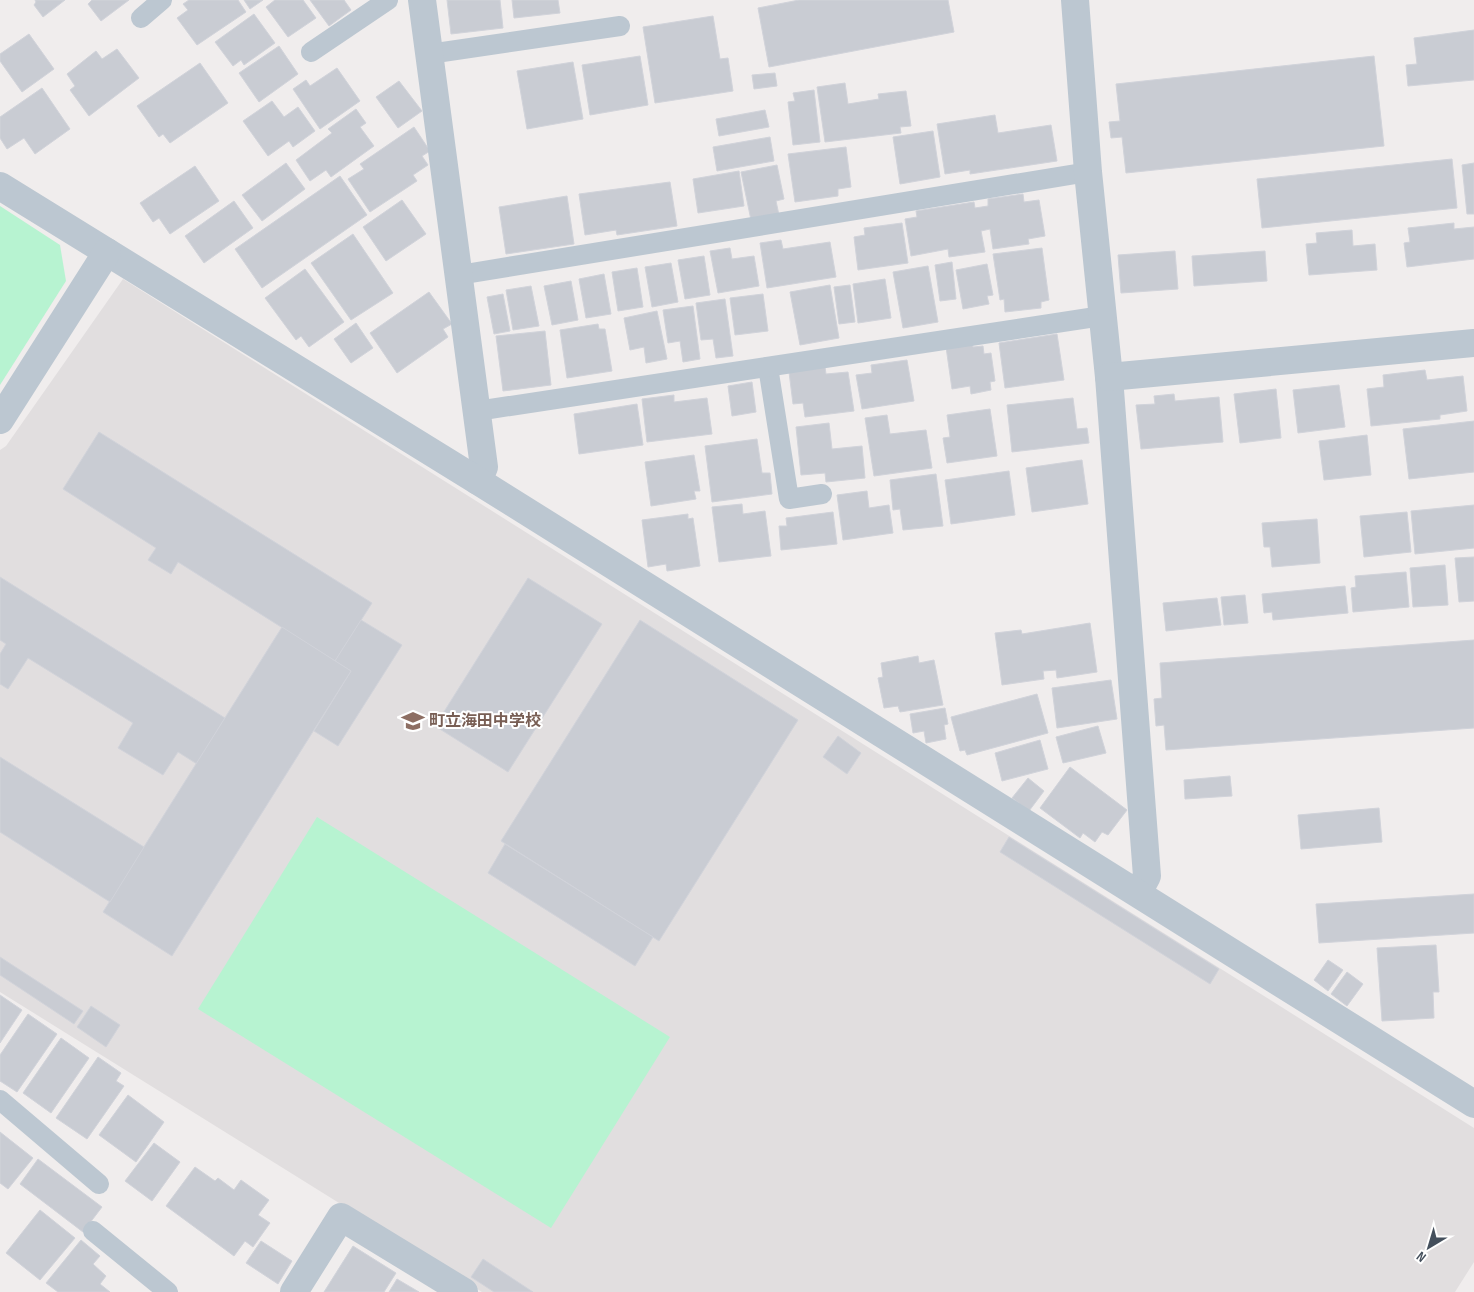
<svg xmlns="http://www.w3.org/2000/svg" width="1474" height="1292" viewBox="0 0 1474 1292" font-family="'Sofia Sans Condensed','Noto Sans JP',sans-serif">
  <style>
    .education { fill: #e1dedf }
    .green { fill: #b7f3d1 }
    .building { fill: #c9ccd3; stroke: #d1d3da }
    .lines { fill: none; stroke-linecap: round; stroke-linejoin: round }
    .lane { stroke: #bcc7d1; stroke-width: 20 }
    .street { stroke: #bcc7d1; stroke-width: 28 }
    .labels { text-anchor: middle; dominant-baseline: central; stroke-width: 4; stroke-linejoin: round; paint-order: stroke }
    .education-label { font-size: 16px; font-weight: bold; fill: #785e54; stroke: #fff; text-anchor: start }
  </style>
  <rect width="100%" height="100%" fill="#f0eded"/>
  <path class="education" d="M123,279L1474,1128V1262L1455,1292H482L0,992V450L6,446Z"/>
  <g class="green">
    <path d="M0,206L60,245L66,281L0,385Z"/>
    <path d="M317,817L670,1037L551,1228L198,1009Z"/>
  </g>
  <g class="building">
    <path d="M35,0H65L43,17L34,5L36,2Z"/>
    <path d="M92,0H129L101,21L88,4Z"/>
    <path d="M189,0H238L246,12L197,45L177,18L188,10L183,4Z"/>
    <path d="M244,0H263L250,9Z"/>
    <path d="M275,0H303L316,18L288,37L266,7Z"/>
    <path d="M310,0H344L351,10L329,26Z"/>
    <path d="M447,0H500L503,28L451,34Z"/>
    <path d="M512,0H558L560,13L514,18Z"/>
    <path d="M799,0H948L954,32L769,67L758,8Z"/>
    <path d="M254,14L275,43L244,65L241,60L233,66L215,42Z"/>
    <path d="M713,16L720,59L728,58L733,91L655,103L643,27Z"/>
    <path d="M1474,30V80L1408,86L1406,65L1417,64L1414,38Z"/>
    <path d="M29,34L54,69L22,92L0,61V54Z"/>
    <path d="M279,46L298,74L259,102L239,73Z"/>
    <path d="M117,49L139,78L89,116L70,90L75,86L67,74L96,51L102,59Z"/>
    <path d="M640,56L648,105L590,115L582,65Z"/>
    <path d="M1374,56L1384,146L1126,173L1122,137L1111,138L1109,122L1120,121L1116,84Z"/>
    <path d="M573,62L583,119L527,129L517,71Z"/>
    <path d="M200,63L228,103L170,143L163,134L159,137L137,106Z"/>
    <path d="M337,68L360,101L320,129L293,89L306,80L310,86Z"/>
    <path d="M775,73L777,86L754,89L752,75Z"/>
    <path d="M399,81L422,111L398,128L376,97Z"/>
    <path d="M845,83L848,104L879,99L878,94L906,91L911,126L900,127L901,133L825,142L817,87Z"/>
    <path d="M42,88L70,129L35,154L24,138L7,149L0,138V117Z"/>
    <path d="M814,90L820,142L793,145L788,102L795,101L793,93Z"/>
    <path d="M272,101L284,117L298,107L315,131L293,147L289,141L268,156L243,121Z"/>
    <path d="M356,109L366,123L360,127L374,146L331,177L326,170L310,181L296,160L332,133L328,129Z"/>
    <path d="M765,110L769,127L719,136L716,119Z"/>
    <path d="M995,115L998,133L1051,125L1057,161L970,174V170L945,174L937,124Z"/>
    <path d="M414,127L430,151L422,156L428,165L413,175L417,181L370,212L348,179L364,169L360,164Z"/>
    <path d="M933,131L940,177L900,184L893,137Z"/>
    <path d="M770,137L774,161L717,171L713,147Z"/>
    <path d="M846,147L851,187L838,189V196L795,202L788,154Z"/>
    <path d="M1452,159L1457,208L1262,228L1257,179Z"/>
    <path d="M286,163L305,189L262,221L242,195Z"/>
    <path d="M1474,163V214H1467L1462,165Z"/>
    <path d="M777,165L784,199L776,201L779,215L751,220L741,172Z"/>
    <path d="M195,166L219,201L170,234L159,218L153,222L140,203Z"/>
    <path d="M739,171L744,206L698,213L693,179Z"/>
    <path d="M340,176L367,215L262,288L235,249Z"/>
    <path d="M670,182L677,226L617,235L616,230L585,235L579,194Z"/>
    <path d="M1023,194L1024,202L1039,200L1045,236L1028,239L1029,244L993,249L990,229L981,231L985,252L949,257L948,249L911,256L905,219L917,217L916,211L974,202L975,208L988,206V199Z"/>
    <path d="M567,196L574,244L506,254L499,207Z"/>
    <path d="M402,200L426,234L386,261L363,227Z"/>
    <path d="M234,201L253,228L204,263L185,236Z"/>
    <path d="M902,223L908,263L858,270L854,237L865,235L864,228Z"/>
    <path d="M1454,223V229L1474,227V259L1407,267L1404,243L1410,242L1408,228Z"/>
    <path d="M1352,230L1353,246L1375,244L1377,270L1309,275L1306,244L1317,243L1316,233Z"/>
    <path d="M353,234L393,293L351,320L311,263Z"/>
    <path d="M781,240L783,249L830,242L836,277L767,288L760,243Z"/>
    <path d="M730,248L732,259L754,256L759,286L718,293L710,251Z"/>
    <path d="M1042,248L1049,300L1041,302V308L1005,312L1004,299L1000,300L993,254Z"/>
    <path d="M1175,251L1178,289L1121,293L1118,255Z"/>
    <path d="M1265,251L1267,281L1194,286L1192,256Z"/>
    <path d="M704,256L710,295L685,299L678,260Z"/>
    <path d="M952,262L956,299L940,301L935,265Z"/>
    <path d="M671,263L678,302L652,307L645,267Z"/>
    <path d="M987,264L993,295L987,296L989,304L963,309L956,270Z"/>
    <path d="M928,266L938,322L903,328L893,272Z"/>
    <path d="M637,268L643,307L618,311L612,272Z"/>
    <path d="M305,269L344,322L309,347L301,336L296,340L265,298Z"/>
    <path d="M604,274L611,314L586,318L579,279Z"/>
    <path d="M885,279L891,318L858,323L853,284Z"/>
    <path d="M571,281L578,320L552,325L544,286Z"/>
    <path d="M830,285L839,338L800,345L790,292Z"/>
    <path d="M850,285L855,322L839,324L834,287Z"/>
    <path d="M531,286L539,326L513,330L506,290Z"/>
    <path d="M429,292L452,324L443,329L448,337L397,373L370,333Z"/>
    <path d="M503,294L510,331L494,334L487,297Z"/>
    <path d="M763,294L768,331L735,335L730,298Z"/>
    <path d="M725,299L733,356L716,358L713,339L701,340L696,303Z"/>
    <path d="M693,306L700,359L683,362L680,341L668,343L663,310Z"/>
    <path d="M657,311L667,359L646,363L644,347L630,350L624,318Z"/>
    <path d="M356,323L373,348L351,363L334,339Z"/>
    <path d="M598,324L599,329H605L612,371L567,378L560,330Z"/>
    <path d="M545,331L551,385L503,391L496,336Z"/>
    <path d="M1057,334L1064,380L1005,388L999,343Z"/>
    <path d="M972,343L973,347L983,346L984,354L991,353L995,381L990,382L991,390L971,394L970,386L952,389L946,347Z"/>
    <path d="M907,360L914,401L862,409L856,375L872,373L871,365Z"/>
    <path d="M825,367L826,374L848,372L854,411L805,417L803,403L793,404L789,372Z"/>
    <path d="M1425,370L1427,380L1463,376L1467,411L1440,415V419L1371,426L1367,389L1384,387L1383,375Z"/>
    <path d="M752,382L756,412L732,416L728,386Z"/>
    <path d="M1339,385L1345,427L1298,433L1293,390Z"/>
    <path d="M1276,389L1281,438L1240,443L1234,394Z"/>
    <path d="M1174,394L1175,401L1219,397L1223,442L1141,449L1136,405L1155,404L1154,396Z"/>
    <path d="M674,395V402L707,398L712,434L647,442L642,399Z"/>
    <path d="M1073,398L1077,429L1087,428L1089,443L1012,452L1007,405Z"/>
    <path d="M637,404L643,445L579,454L574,414Z"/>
    <path d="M990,409L997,456L947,463L943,438L950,437L947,415Z"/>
    <path d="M887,415L890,434L926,430L932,468L874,476L865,418Z"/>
    <path d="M1474,421V472L1409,479L1403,429Z"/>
    <path d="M829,423L832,449L862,446L865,478L826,482L825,473L801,475L796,427Z"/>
    <path d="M99,432L372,603L335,661L178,562L171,574L148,560L156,548L63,489Z"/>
    <path d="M1367,435L1371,475L1324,480L1319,441Z"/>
    <path d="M757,439L762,473H770L772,494L712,502L705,446Z"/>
    <path d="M694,455L700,491H694L696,499L651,506L645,462Z"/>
    <path d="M1082,460L1088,504L1032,512L1026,468Z"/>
    <path d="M1009,471L1015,515L951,524L945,480Z"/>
    <path d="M936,474L943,526L903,530L900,509L893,510L890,480Z"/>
    <path d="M867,491L869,508L889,505L893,533L843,540L837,495Z"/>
    <path d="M742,504L743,514L765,511L771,556L719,562L712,507Z"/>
    <path d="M1474,505V548L1415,554L1411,511Z"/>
    <path d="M833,512L837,544L781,550L779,526H787L786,518Z"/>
    <path d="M1407,512L1411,552L1364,557L1360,516Z"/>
    <path d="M688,514V519L693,518L700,566L667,571L666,564L648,567L642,520Z"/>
    <path d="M1317,519L1320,563L1272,567L1270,547H1264L1262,523Z"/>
    <path d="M1474,557V601L1459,602L1455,558Z"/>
    <path d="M1445,565L1448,605L1413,607L1410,568Z"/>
    <path d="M1406,572L1409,607L1353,612L1351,588L1356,587L1355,576Z"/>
    <path d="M0,577L225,718L197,764L178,752L163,775L118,748L133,723L28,658L8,689L0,684V654L6,644L0,640Z"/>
    <path d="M528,578L602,624L508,772L435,726Z"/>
    <path d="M1345,586L1348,613L1273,620L1272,612L1264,613L1262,594Z"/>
    <path d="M1245,595L1248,623L1224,625L1221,597Z"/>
    <path d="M1217,598L1221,625L1166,631L1163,603Z"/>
    <path d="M361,620L402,645L338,746L314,731L351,671L335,661Z"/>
    <path d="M640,620L798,720L659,941L501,841Z"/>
    <path d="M1090,623L1097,672L1057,678L1056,670L1043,671L1044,679L1002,685L995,633L1021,630L1022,634Z"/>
    <path d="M282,627L351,671L172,956L103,912Z"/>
    <path d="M1474,640V728L1166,750L1164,725L1156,726L1154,699L1162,698L1160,663Z"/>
    <path d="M918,656L919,663L934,660L943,705L900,712L898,706L884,708L878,678L883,677L881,663Z"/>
    <path d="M1111,680L1117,719L1057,728L1052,688Z"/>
    <path d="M1037,694L1048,733L967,755L965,750L960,751L951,717Z"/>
    <path d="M945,708L948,724L944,725L946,739L926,743L924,731L913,733L910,714Z"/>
    <path d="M1098,726L1106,753L1063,763L1056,737Z"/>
    <path d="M838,736L861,753L847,774L823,757Z"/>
    <path d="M1040,740L1048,769L1002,781L995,753Z"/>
    <path d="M0,757L144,847L110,902L0,832Z"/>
    <path d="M1070,767L1127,810L1108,835L1102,832L1095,842L1083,833L1080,838L1040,808Z"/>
    <path d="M1230,776L1232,796L1185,799L1184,780Z"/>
    <path d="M1028,778L1044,791L1029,811L1012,798Z"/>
    <path d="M1379,808L1382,842L1301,849L1298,815Z"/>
    <path d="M1009,837L1219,969L1210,984L1000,852Z"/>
    <path d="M505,844L653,937L635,966L488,873Z"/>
    <path d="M1474,894V933L1319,943L1316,904Z"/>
    <path d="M1436,945L1439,992H1433L1434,1018L1382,1021L1377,948Z"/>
    <path d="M0,957L83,1011L74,1024L0,975Z"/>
    <path d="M1328,960L1343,970L1328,991L1314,980Z"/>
    <path d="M1347,972L1363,984L1347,1006L1331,994Z"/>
    <path d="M0,995L22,1010L0,1043Z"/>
    <path d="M91,1006L120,1025L106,1047L77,1027Z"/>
    <path d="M28,1014L57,1034L17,1092L0,1081V1055Z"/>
    <path d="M61,1038L89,1058L51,1113L23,1093Z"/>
    <path d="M98,1057L121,1073L116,1081L124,1086L87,1139L56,1118Z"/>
    <path d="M128,1095L164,1122L136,1162L99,1135Z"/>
    <path d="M0,1132L33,1158L8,1189L0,1183Z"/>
    <path d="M154,1143L180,1162L152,1201L125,1181Z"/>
    <path d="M38,1159L102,1207L83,1232L20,1184Z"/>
    <path d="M195,1167L215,1181L218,1178L234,1190L241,1180L269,1200L258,1215L270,1223L253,1247L245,1241L234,1256L166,1206Z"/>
    <path d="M40,1210L75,1238L40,1280L6,1253Z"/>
    <path d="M81,1240L100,1256L93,1264L106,1276L100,1284L110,1292H58L46,1283Z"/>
    <path d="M261,1241L292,1261L278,1284L246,1263Z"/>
    <path d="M353,1246L396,1273L384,1292H324Z"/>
    <path d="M483,1259L533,1292H494L471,1277Z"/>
    <path d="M397,1279L419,1292H389Z"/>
  </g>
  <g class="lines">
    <g class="lane">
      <path d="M141,18L162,0"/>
      <path d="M311,52L388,0"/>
      <path d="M429,54L620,26"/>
      <path d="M459,275L1088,172"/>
      <path d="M768,367L789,499L822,494"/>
      <path d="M477,411L1102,316"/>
      <path d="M0,1100L99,1184"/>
      <path d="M93,1231L168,1292"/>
    </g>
    <g class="street">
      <path d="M422,0L484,467L478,481"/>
      <path d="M1075,0L1088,172L1109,377L1147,876L1138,893"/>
      <path d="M0,186L478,481L1474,1104"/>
      <path d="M1109,377L1474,343"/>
      <path d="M0,420L107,252"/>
      <path d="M294,1292L341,1217L464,1292"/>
    </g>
  </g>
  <defs>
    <symbol id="school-bare" viewBox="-9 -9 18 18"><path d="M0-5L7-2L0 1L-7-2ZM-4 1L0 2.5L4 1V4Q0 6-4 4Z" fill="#8d6e63" stroke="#fff" stroke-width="2.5" paint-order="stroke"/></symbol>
  </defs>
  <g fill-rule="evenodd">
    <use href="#school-bare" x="397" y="705" width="32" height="32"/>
  </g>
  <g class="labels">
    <g class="education-label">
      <text x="429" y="721">町立海田中学校</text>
    </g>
  </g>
  <g transform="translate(1429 1247) rotate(218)" stroke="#ffffff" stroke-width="4" paint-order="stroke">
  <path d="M0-4L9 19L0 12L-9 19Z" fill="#444f5c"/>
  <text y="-8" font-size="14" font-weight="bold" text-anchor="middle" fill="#444f5c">N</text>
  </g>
</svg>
